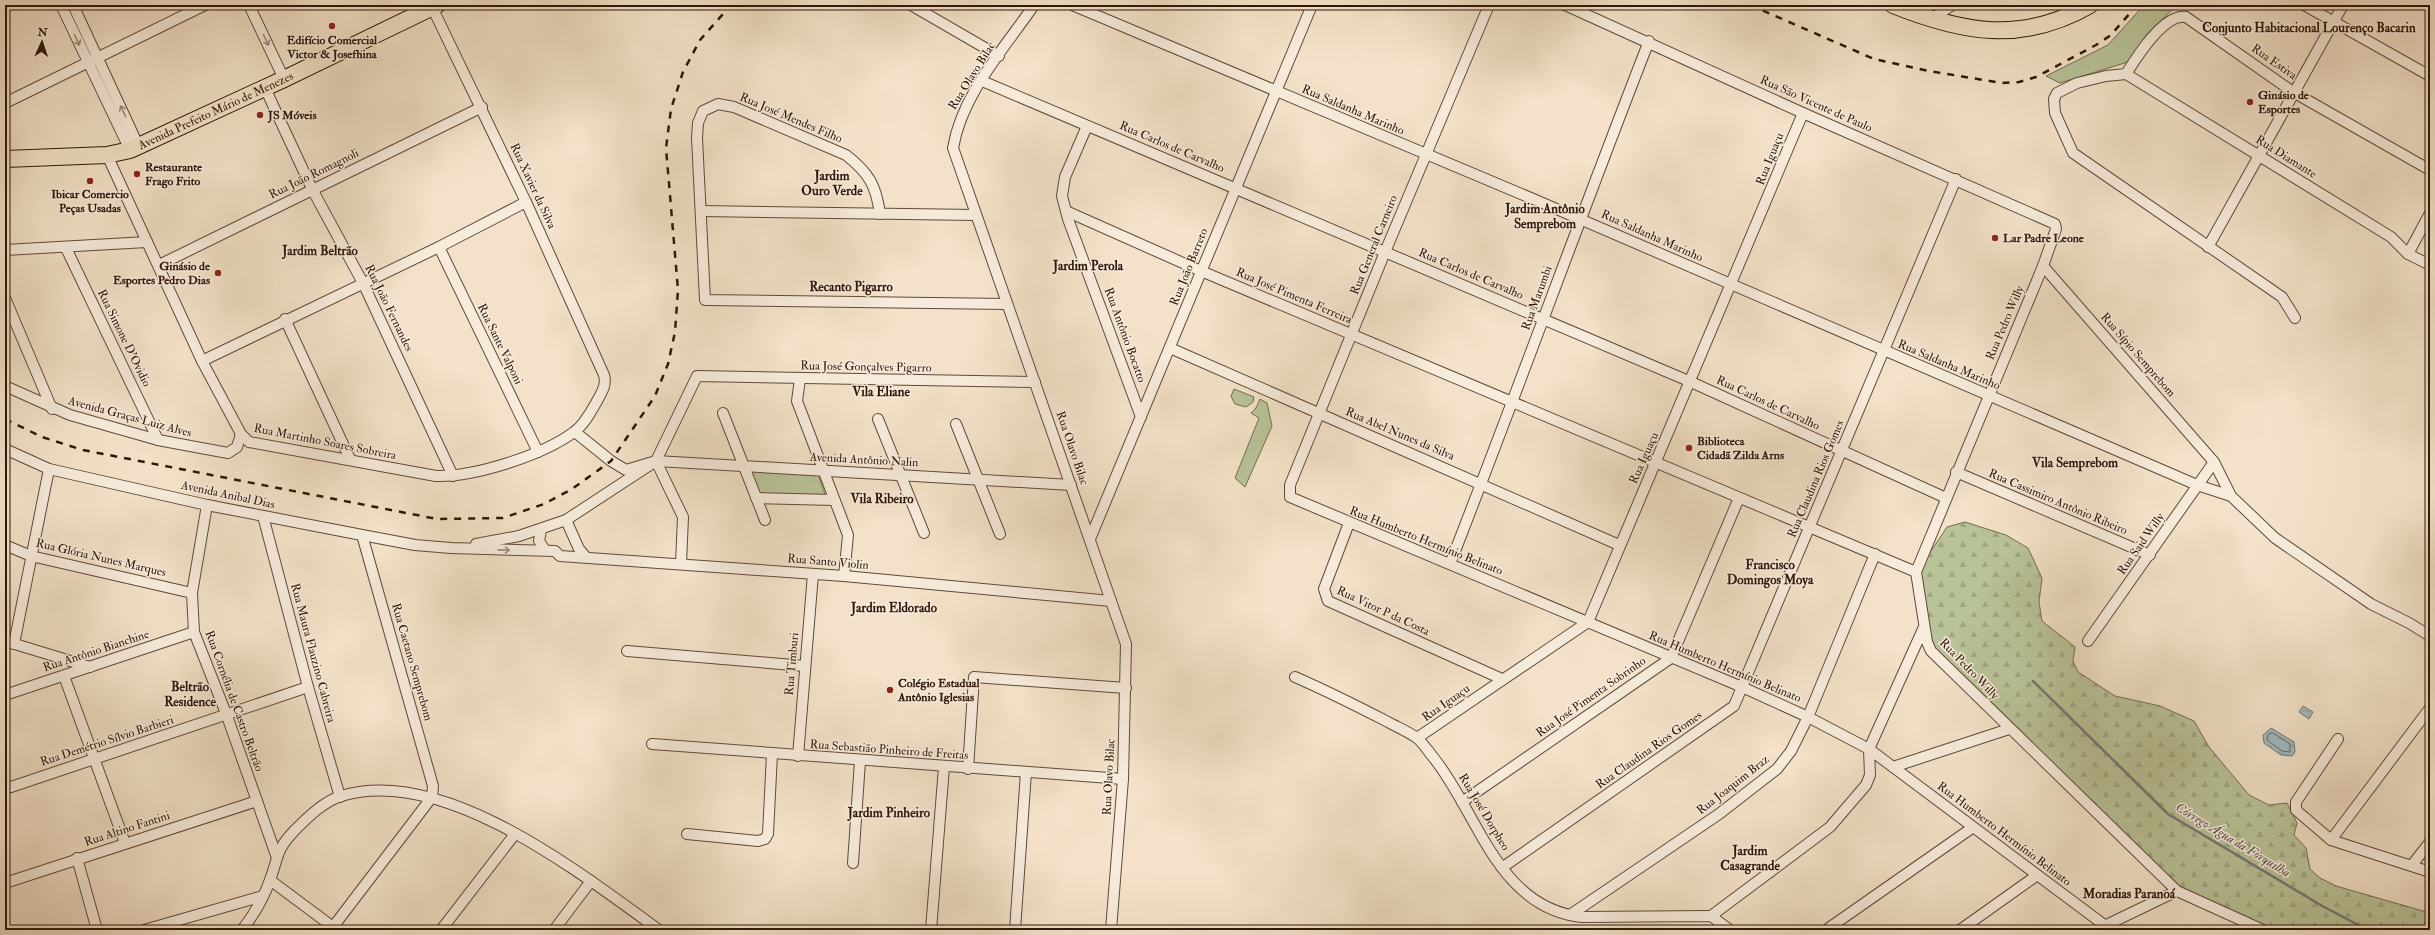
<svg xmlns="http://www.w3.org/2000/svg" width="2435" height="935" viewBox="0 0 2435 935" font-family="'IM FELL Double Pica',serif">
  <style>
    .green { fill: #b9c398; stroke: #746c50 }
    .forest { fill: url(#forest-firs); stroke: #746c50 }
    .water { fill: url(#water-ripples); stroke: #737977 }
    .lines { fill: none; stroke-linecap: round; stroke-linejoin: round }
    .shore { stroke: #686865; stroke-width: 1 }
    .stream { stroke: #737977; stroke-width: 2.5 }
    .street-casing { stroke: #604939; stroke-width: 12 }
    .primary-casing { stroke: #2f1609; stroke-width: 18 }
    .street { stroke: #f7ecdc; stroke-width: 10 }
    .primary { stroke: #f3e2c9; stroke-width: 16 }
    .rail { stroke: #2f1609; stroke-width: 2.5; stroke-dasharray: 7 7; stroke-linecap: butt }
    .oneway { stroke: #9d8c7d }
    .poi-dot { fill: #8f2418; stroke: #f7ecdc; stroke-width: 1.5 }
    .labels { text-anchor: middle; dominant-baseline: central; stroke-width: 3; stroke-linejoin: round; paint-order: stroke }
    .poi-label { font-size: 12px; font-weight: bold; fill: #2f1609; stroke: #f7ecdc; text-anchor: start }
    .street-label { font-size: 12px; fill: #2f1609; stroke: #f7ecdc }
    .neighbourhood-label { font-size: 13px; font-weight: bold; fill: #2f1609; stroke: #f7ecdc }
    .water-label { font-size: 13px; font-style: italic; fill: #575049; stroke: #f7ecdc }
  </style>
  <defs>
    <pattern id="forest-firs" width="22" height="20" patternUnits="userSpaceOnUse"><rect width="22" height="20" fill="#b9c398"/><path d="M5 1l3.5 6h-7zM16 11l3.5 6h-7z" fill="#9fa782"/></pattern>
    <pattern id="water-ripples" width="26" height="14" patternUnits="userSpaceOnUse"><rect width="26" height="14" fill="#a0bbc1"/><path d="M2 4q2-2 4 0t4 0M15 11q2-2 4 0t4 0" fill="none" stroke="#8aa0a4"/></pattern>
  </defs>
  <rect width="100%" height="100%" fill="#f3e2c9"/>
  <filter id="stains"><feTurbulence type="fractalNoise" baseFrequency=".005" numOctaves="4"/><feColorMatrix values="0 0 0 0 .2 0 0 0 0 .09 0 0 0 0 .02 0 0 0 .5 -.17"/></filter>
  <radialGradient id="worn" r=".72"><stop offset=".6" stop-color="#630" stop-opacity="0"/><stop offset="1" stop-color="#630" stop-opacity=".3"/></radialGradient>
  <g class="green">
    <path d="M2144,5H2177L2147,34L2128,62L2060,83L2046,76L2108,45Z"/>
    <path d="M1234,389L1254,397L1253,402L1246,407L1235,404L1231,396Z"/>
    <path d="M1260,399L1267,403L1272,426L1245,487L1235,478L1259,418L1251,413L1256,408Z"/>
    <path d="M749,471L818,474L826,497L760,495Z"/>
  </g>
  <path class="forest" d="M1965,522L2006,535L2028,548L2042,578L2039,602L2042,621L2075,647L2073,661L2078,672L2115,696L2160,706L2194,721L2209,747L2249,795L2269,805L2287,803L2297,823L2294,835L2306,848L2310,869L2320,878L2336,886L2430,913V930H2276L2180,888L1932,650L1917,572L1947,527Z"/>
  <g class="water">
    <path d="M2303,706L2313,712L2309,719L2299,712Z"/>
    <path d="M2271,728L2294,742L2295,752L2292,756L2281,755L2264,743L2263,735Z"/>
  </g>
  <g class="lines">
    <path class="shore" d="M2273,733L2290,744V752L2282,751L2267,740L2268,735Z"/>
    <path class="stream" d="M2033,681L2168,814L2324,907L2368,930"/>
    <defs>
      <g id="street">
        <path d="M61,5L130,150"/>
        <path d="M73,5L139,147"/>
        <path d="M249,5L284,79"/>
        <path d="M911,5L999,56"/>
        <path d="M1034,5C1004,49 962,94 953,148L1126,644L1123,779L1111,930"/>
        <path d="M1072,5L1538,201L2197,485L2231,496"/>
        <path d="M1489,5L1385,252L1290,485V497L1742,687L1808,717L1869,749L2111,930"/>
        <path d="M1565,5L1803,113L2055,224L2056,229L2043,266L1916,572L1927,642L1931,651L2177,891L2263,930"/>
        <path d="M2304,5L2430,76"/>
        <path d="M1933,18L1952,5"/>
        <path d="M2126,74L2391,237L2408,254L2430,265"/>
        <path d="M982,81L1691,382L1946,498"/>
        <path d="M265,88L312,189L363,283L453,476"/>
        <path d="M5,103L205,5"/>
        <path d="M1087,126L1065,177L1062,196L1068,219L1141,417"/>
        <path d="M107,155L202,361L241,434L249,442L436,476C475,477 543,455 574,432C584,425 590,413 596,403C601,393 607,386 604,375L526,202L431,5"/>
        <path d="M701,211L976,215"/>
        <path d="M1066,211L1201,271L1916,572"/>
        <path d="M880,214C876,185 869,173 846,155L734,107L718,104L703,111L698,123L697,138L705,300L1007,304"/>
        <path d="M439,247L538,452"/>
        <path d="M2208,247L2343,5"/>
        <path d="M66,248L158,440"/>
        <path d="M5,250L147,242"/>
        <path d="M2408,254L2430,213"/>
        <path d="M159,265L482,107"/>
        <path d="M2043,266L2214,462L2231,496L2275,538L2371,604L2409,623L2430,636"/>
        <path d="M5,298L52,409"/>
        <path d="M2295,318L2282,297L2073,153L2055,113L2054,99L2057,93L2077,83L2106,76L2126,74C2136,58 2164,13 2186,17L2293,92L2430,170"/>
        <path d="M285,319L350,459"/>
        <path d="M1170,348L1619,545"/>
        <path d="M202,361L439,247L526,202"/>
        <path d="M800,379L797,401L848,535L844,576"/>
        <path d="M5,386L70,415L158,440L228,453L237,447L241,434"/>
        <path d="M723,413L765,520"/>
        <path d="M878,419L924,533"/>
        <path d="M956,424L1000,534"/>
        <path d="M575,432L611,461L626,470L656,461L1071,485"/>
        <path d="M5,449L49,469L207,505L362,535L415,545L451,548L555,551L560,556L844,576L1111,601"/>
        <path d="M656,461L683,517L681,564"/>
        <path d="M1956,472L2150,555"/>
        <path d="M756,498L834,500"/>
        <path d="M207,505L192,593L194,632L227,716L276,855"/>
        <path d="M263,516L308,687L340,797"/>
        <path d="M566,520L579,549L585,556"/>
        <path d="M1349,523L1324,589L1328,601L1502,679"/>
        <path d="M541,530L539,541L545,550"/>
        <path d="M1090,539L1312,5"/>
        <path d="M476,544L519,536L566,520L656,461L697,376L1035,382"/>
        <path d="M5,545L31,556L192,593"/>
        <path d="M1450,564C1518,390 1581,215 1649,41"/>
        <path d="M5,641L90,667"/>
        <path d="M2088,641L2214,462"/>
        <path d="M14,644L49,469"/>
        <path d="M627,651L805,666"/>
        <path d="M64,676L125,843"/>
        <path d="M1295,677C1327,691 1357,706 1388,722C1397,727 1409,732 1417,738C1423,743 1428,751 1433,757C1478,812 1497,908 1582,917L1711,916L1730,930"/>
        <path d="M5,695L194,632"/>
        <path d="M1417,738L1588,622L1803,113"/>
        <path d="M2338,739L2296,802V810L2331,840L2430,872"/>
        <path d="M652,744L1123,779"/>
        <path d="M798,756L813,574"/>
        <path d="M1893,767L2009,729"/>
        <path d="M968,769L974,677L1126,688"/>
        <path d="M5,789L308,687"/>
        <path d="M1462,802L1671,658L1739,498"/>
        <path d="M687,834L758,841L765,839L768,834L772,754"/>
        <path d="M2331,840L2430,708"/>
        <path d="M77,858L97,930"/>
        <path d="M853,863L860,761"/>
        <path d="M2412,865L2430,842"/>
        <path d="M1503,867L1734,706L1956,179"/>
        <path d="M270,880L337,930"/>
        <path d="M5,883L257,801"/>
        <path d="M1570,915L1719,814L1777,769L1791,751L1808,717L1875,554"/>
        <path d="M1711,916L1830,827L1866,785L1870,775L1869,749L1923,629"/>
        <path d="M333,927L432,797L433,786L362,535"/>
        <path d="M144,930L263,896"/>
        <path d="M242,930C253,916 264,897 270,880C279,856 275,851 295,830C308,817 323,802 341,796C444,765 580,873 659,930"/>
        <path d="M441,930L515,834"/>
        <path d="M554,930L591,881"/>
        <path d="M931,930L944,767"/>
        <path d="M1015,930L1026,772"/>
        <path d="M1826,930L1972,828"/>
        <path d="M1960,930L2036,876"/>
        <path d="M2096,930L2177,891"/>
      </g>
      <g id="primary">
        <path d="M1893,5C1963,33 2022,44 2090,5"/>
        <path id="s1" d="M5,159L107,155L130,150L284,79L437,5"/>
      </g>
    </defs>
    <use href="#street" class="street-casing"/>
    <use href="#primary" class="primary-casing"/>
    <use href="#street" class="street"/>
    <use href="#primary" class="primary"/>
    <g class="rail">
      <path d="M1750,5L1874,59L1929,71L2002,83L2019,82L2036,77L2096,45L2111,35L2137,5"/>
      <path d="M5,419L42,437L83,450L437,519L503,518L544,504L572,489L611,461L655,396L668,364L675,332L678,290L666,148L671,109L683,72L700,40L731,5"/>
    </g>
  </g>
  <defs><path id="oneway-shaft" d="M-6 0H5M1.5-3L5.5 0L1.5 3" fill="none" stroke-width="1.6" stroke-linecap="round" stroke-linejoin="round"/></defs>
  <g class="oneway">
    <use href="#oneway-shaft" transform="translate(77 40) rotate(65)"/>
    <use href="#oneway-shaft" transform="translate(266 40) rotate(65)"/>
    <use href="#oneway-shaft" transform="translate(123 111) rotate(-115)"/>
    <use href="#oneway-shaft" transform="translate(504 550) rotate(1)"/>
  </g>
  <g class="poi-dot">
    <circle cx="332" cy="26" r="4"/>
    <circle cx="2250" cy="102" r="4"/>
    <circle cx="260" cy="115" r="4"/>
    <circle cx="137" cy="174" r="4"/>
    <circle cx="90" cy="181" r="4"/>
    <circle cx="1995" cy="238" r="4"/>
    <circle cx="218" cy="273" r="4"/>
    <circle cx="1689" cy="448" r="4"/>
    <circle cx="890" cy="690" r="4"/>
  </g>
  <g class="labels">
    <g class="poi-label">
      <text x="332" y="40" text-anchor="middle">Edifício Comercial<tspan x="332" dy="14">Victor &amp; Josefhina</tspan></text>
      <text x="2258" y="95">Ginásio de<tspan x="2258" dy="14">Esportes</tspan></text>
      <text x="268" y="115">JS Móveis</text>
      <text x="145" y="167">Restaurante<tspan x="145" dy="14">Frago Frito</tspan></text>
      <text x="90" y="194" text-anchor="middle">Ibicar Comercio<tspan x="90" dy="14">Peças Usadas</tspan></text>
      <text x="2003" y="238">Lar Padre Leone</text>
      <text x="210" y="266" text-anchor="end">Ginásio de<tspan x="210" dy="14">Esportes Pedro Dias</tspan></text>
      <text x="1697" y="441">Biblioteca<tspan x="1697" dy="14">Cidadã Zilda Arns</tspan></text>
      <text x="898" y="683">Colégio Estadual<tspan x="898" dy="14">Antônio Iglesias</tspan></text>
    </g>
    <g class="street-label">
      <text transform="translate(2274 62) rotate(35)">Rua Estiva</text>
      <text transform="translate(972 76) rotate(-58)">Rua Olavo Bilac</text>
      <text transform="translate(1816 104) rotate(24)">Rua São Vicente de Paulo</text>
      <text stroke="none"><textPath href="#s1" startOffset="220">Avenida Prefeito Mário de Menezes</textPath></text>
      <text transform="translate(1353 110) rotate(23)">Rua Saldanha Marinho</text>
      <text transform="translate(791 118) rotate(23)">Rua José Mendes Filho</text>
      <text transform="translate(1172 147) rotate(23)">Rua Carlos de Carvalho</text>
      <text transform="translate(2286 157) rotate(32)">Rua Diamante</text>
      <text transform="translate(1770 159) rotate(-68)">Rua Iguaçu</text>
      <text transform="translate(314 174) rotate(-26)">Rua João Romagnoli</text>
      <text transform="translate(533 186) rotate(65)">Rua Xavier da Silva</text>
      <text transform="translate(1652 236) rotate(24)">Rua Saldanha Marinho</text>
      <text transform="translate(1374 245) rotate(-68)">Rua General Carneiro</text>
      <text transform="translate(1189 267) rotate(-68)">Rua João Barreto</text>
      <text transform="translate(1471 274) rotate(23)">Rua Carlos de Carvalho</text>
      <text transform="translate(1294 296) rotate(23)">Rua José Pimenta Ferreira</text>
      <text transform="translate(1537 298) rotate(-70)">Rua Marumbi</text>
      <text transform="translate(389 308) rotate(64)">Rua João Fernandes</text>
      <text transform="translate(2005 323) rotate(-67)">Rua Pedro Willy</text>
      <text transform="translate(1125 335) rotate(70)">Rua Antônio Bocatto</text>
      <text transform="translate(124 338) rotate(64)">Rua Simone D’Ovidio</text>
      <text transform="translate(500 344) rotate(64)">Rua Sante Valponi</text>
      <text transform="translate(2138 355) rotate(49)">Rua Sípio Semprebom</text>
      <text transform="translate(1949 365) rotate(23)">Rua Saldanha Marinho</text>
      <text transform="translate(866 367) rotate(1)">Rua José Gonçalves Pigarro</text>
      <text transform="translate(1768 403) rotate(25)">Rua Carlos de Carvalho</text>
      <text transform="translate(130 417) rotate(15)">Avenida Graças Luiz Alves</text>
      <text transform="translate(1400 434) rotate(23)">Rua Abel Nunes da Silva</text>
      <text transform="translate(325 442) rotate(11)">Rua Martinho Soares Sobreira</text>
      <text transform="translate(1072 448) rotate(71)">Rua Olavo Bilac</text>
      <text transform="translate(1644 458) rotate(-66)">Rua Iguaçu</text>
      <text transform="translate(864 460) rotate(3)">Avenida Antônio Nalin</text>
      <text transform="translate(1816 479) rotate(-67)">Rua Claudina Rios Gomes</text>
      <text transform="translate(228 495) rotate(12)">Avenida Anibal Dias</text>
      <text transform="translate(2058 502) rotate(23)">Rua Cassimiro Antônio Ribeiro</text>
      <text transform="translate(1426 541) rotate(22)">Rua Humberto Hermínio Belinato</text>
      <text transform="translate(2141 544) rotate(-55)">Rua Said Willy</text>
      <text transform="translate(101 558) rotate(13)">Rua Glória Nunes Marques</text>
      <text transform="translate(828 562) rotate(5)">Rua Santo Violin</text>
      <text transform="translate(1383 611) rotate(25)">Rua Vitor P da Costa</text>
      <text transform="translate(96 651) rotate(-18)">Rua Antônio Bianchine</text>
      <text transform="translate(313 653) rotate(75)">Rua Maura Flauzino Cabreira</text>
      <text transform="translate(412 662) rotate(74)">Rua Caetano Semprebom</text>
      <text transform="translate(792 664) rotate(-85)">Rua Timburi</text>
      <text transform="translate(1725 667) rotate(23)">Rua Humberto Hermínio Belinato</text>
      <text transform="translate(1969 669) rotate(46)">Rua Pedro Willy</text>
      <text transform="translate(1591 697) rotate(-35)">Rua José Pimenta Sobrinho</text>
      <text transform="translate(234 701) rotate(70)">Rua Cornélia de Castro Beltrão</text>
      <text transform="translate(1446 703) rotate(-35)">Rua Iguaçu</text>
      <text transform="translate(107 741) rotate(-18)">Rua Demétrio Sílvio Barbieri</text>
      <text transform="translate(889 750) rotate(4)">Rua Sebastião Pinheiro de Freitas</text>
      <text transform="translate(1649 750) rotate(-35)">Rua Claudina Rios Gomes</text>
      <text transform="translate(1109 777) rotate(-87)">Rua Olavo Bilac</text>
      <text transform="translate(1733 785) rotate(-38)">Rua Joaquim Braz</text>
      <text transform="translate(1484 812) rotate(59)">Rua José Dorpheo</text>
      <text transform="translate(127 829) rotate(-18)">Rua Altino Fantini</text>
      <text transform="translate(2004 834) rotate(37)">Rua Humberto Hermínio Belinato</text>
    </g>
    <g class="neighbourhood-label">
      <text x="2309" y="28">Conjunto Habitacional Lourenço Bacarin</text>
      <text x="832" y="176">Jardim<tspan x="832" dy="15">Ouro Verde</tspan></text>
      <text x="1545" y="209">Jardim Antônio<tspan x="1545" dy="15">Semprebom</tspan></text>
      <text x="320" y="251">Jardim Beltrão</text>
      <text x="1088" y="266">Jardim Perola</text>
      <text x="851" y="287">Recanto Pigarro</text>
      <text x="881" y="392">Vila Eliane</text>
      <text x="2075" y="463">Vila Semprebom</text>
      <text x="882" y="499">Vila Ribeiro</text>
      <text x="1770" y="565">Francisco<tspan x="1770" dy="15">Domingos Moya</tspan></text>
      <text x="894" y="608">Jardim Eldorado</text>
      <text x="190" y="687">Beltrão<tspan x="190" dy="15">Residence</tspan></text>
      <text x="889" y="813">Jardim Pinheiro</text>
      <text x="1750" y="851">Jardim<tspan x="1750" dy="15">Casagrande</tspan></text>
      <text x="2129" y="894">Moradias Paranoá</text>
    </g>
    <g class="water-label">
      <text transform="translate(2233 840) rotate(31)">Córrego Água da Forquilha</text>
    </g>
  </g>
  <rect width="2435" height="935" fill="none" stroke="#f3e2c9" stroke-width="20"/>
  <rect x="6" y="6" width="2423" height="923" fill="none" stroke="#2f1609" stroke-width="2"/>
  <rect x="10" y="10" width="2415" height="915" fill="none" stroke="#2f1609"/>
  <g transform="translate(42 42) rotate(3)" stroke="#f7ecdc" stroke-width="3" paint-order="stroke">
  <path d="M0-3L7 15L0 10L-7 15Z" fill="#2f1609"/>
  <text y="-6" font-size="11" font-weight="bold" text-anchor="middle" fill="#2f1609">N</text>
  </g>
  <rect width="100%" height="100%" filter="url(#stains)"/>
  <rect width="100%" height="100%" fill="url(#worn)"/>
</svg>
